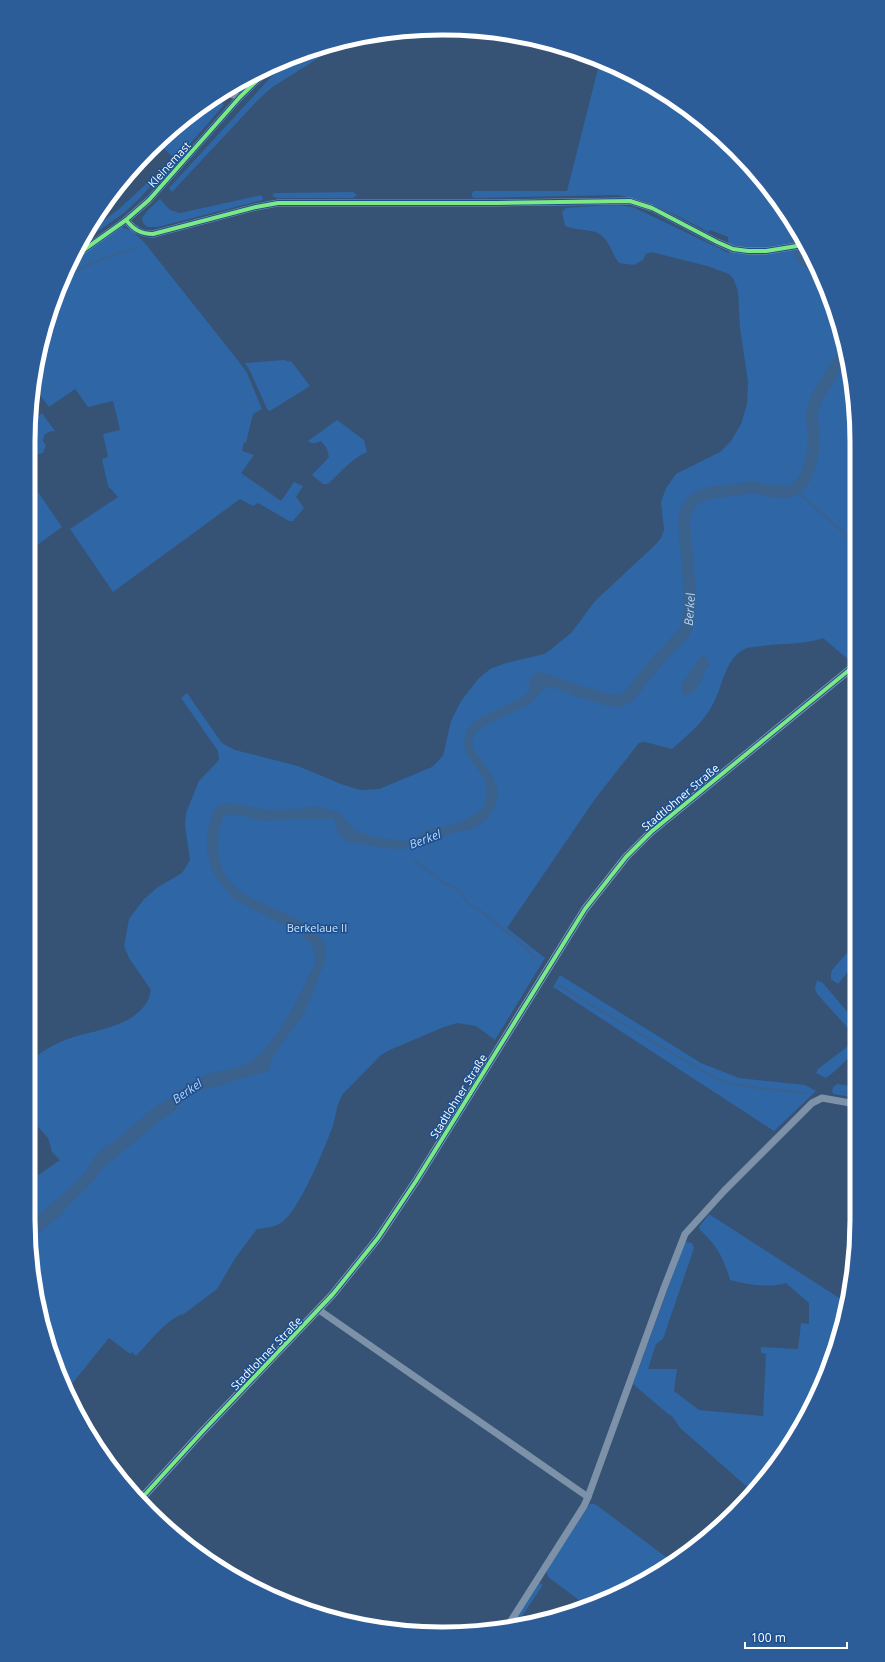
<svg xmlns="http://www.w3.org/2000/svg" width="885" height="1662" viewBox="0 0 885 1662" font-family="'Open Sans',sans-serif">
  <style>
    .green { fill: #2f66a5 }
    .water { fill: #3b618d }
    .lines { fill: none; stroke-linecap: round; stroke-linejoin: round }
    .stream { stroke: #3b618d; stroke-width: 2 }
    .river { stroke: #3b618d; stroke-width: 12 }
    .minor { stroke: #7d92a8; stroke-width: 7 }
    .tertiary { stroke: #7d92a8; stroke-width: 8 }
    .cycleway-casing { stroke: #1b4f8f; stroke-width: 6 }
    .cycleway { stroke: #7ce984; stroke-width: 4 }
    .labels { text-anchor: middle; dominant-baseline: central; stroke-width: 3; stroke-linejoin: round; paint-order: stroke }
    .street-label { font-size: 11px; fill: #fff; stroke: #1b4f8f }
    .park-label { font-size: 11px; fill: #cfe3fa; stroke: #1b4f8f }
    .water-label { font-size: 12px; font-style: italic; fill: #b5d3f5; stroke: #1b4f8f }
    .rim { fill: none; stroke: #fff; stroke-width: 5 }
  </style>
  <rect width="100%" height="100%" fill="#365274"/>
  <g class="green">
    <path d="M344,42L271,88L259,99L172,192L169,188L271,77L287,64L310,50Z"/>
    <path d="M600,61L626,71L716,131L771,190L826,284L853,388L854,659L850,661L823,638C804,645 782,643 762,646C757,647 751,647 747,648C724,657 724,685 713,704C704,722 687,736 672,749L645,742L639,743L595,799L507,928L545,958L495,1040L476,1026L457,1023L444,1027L392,1049L381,1055L342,1095C336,1106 336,1117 332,1128C324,1150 299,1211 281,1223C275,1227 264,1228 257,1229L236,1257L217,1289L184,1314C168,1317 148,1344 136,1356L132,1352L130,1354L109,1338L67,1390L50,1353L36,1300L28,1220V1182L60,1160L52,1152L48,1138L28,1116V1063C38,1054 52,1045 65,1040C91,1030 130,1029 147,1002C149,999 150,994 151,990L129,958L124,946L129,919L144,899L158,887L182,873L190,860L185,826L186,813L199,781L219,760L218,751L181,698L187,693L222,743L235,750L298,766L341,784L360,790L379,789L432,767L443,756L451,721L461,701L479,678L490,669L506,663L544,654L549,651L572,632L595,601L654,546L661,538L664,530L661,502L666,488L676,474L720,452L731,441L741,424L747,404L748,382L740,328L738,291L733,278L729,274L707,266L651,252L646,254L643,260L634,265L619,263C612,254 611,244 602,236C594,228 576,231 565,226L562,212L566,208C588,207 611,203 633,207L729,253L728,237L710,230L708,232L703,229C675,215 648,199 616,195L476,198L472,197V193L474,191H567Z"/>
    <path d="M214,99L221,101L224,105L176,160L158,143L169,131Z"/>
    <path d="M163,168L165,170L140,198L124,213L81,243L87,233L119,209Z"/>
    <path d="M353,192L357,195L353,198H277L272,196L274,193Z"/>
    <path d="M262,195L263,200L158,227H147L143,223L142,218L148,210L160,199L170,210L180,213Z"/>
    <path d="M120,227L131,230L144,242L240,363L247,373L262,409L253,414L246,443L244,442L242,451L254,455L241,473L281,501L294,482L303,486L296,497L304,508L293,521H289L258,503L253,506L240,499L113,592L70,529L118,497L108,486L102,459L108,457L103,434L120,430L113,401L88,407L75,389L49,407L34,387L42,335L70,263Z"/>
    <path d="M284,360L292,362L310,386L270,411L267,409L250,371L245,363Z"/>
    <path d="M42,413L55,431C48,431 43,434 43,441L46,445L43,453L29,456V420L31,422Z"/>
    <path d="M337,420L364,440L367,452C352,458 340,473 328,484H323L312,475L329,457L327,449L321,441C316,443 312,445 308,441Z"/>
    <path d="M29,479L62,527L29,551Z"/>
    <path d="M855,944V963L838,984L831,979V975L832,970Z"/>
    <path d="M560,975L701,1063L739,1078L805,1085L816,1091L774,1131L553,987Z"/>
    <path d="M817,980L823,983L855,1021V1036L817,994L815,988Z"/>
    <path d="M855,1036L856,1051L835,1071L826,1078L816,1073L818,1069L852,1043Z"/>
    <path d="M837,1084L856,1087V1098L834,1094L832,1092L833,1087Z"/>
    <path d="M709,1214L847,1303C836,1369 798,1442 753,1492L680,1428L672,1416L668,1414L633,1384L685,1242L692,1243L694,1248L663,1339L656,1344L648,1369H677L674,1391L699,1410L763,1416L766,1354L761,1353V1347L798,1349L801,1323L809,1324V1303L786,1283C769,1288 748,1285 730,1280C724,1259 717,1245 700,1230L699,1227Z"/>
    <path d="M590,1504H594L598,1506L674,1563L626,1591L587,1606L548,1577L546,1570Z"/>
    <path d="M538,1582L543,1585L516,1625L509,1627Z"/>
  </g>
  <g class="water">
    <path d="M702,655L707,658L709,665C702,674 699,695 685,695L681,692L682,683Z"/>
    <path d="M541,672L596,691L591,700L573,695L549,686C539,689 538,700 528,705C515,712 479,724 473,737C466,753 502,773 497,799C495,813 483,825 470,829C465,831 460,831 455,832C448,834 442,839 436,841C415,849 396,851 374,846C350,842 340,847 334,819L332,818C317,821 312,818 299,819C287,819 271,822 260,820C252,819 234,812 228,815C220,817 220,829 219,836C208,918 322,901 326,952C327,959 322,968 319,975C315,987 311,1000 305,1011C296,1027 283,1040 274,1056C271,1060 271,1066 269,1070C260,1075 254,1073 247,1077L194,1093L183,1101L173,1112L162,1119L100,1171L93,1182L70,1204L60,1216L30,1240L28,1224C45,1208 63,1195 78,1180C87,1171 90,1164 96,1155C103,1147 114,1142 123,1135C133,1126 142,1117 152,1109C158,1105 165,1102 170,1098C181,1089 193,1080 206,1075C218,1070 232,1070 244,1065C276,1050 299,994 315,964V957L312,944L301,934L235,900L218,880L212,870L207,851V831L214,809L219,805L230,803L268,810L297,809L315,806L340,813L353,829L359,832L376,837L402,841L411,840L423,832L431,829L454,825L477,813L483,808L487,796L485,779L466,754L464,741L467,730L476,720L523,697L529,691V678L535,674Z"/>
  </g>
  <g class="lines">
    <g class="stream">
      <path d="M63,280C90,261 106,257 137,248"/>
      <path d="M794,489L854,542"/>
      <path d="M414,860L444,883L457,889L468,903L482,912L525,947L535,958"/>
      <path d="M558,985L680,1058L723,1082L758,1088L806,1093"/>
      <path d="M840,1092L856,1094"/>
    </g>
    <g class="river">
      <path d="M796,232C797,246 799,261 815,265"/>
      <path id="s1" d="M579,691L609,700L621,701L629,696L658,660L684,633L688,623L690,595L684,522C687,493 707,493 731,490C739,490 747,487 755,488C767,489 782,495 794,490C808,482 814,453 814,438C814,428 810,417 813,408C820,387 835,371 844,352"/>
    </g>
    <g class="minor">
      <path d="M223,92L240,97"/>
      <path d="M126,220C134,230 141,234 153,234L256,207L278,203H496L630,201L652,208L717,242L733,249L748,251H766L803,245"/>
      <path d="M71,259L126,220L149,200L240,97L270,68"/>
      <path d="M319,1310L588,1497L664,1288L685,1234L724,1191L812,1103L822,1098L856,1104"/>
      <path d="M507,1627L584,1506L588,1497"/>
    </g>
    <path class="tertiary" d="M140,1500L202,1432L333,1294L378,1238L416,1181L585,909L626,857L651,832L854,666"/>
    <defs>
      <g id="cycleway">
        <path d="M126,220C134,230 141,234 153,234L256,207L278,203H496L630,201L652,208L717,242L733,249L748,251H766L803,245"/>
        <path d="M71,259L126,220L149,200L240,97L270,68"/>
        <path d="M140,1500L202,1432L333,1294L378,1238L416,1181L585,909L626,857L651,832L854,666"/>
      </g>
    </defs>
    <use href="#cycleway" class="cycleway-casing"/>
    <use href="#cycleway" class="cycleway"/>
  </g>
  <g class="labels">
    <g class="street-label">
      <text transform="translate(169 164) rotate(-48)">Kleinemast</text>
      <text transform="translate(680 797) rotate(-40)">Stadtlohner Straße</text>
      <text transform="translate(458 1096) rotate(-58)">Stadtlohner Straße</text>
      <text transform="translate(266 1353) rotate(-46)">Stadtlohner Straße</text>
    </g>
    <g class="park-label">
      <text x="317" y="927">Berkelaue II</text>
    </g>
    <g class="water-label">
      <text stroke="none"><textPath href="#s1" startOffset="161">Berkel</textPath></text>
      <text transform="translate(425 839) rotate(-21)">Berkel</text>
      <text transform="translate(187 1091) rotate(-34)">Berkel</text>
    </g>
  </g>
  <path d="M0 0H885V1662H0ZM442 35H443A407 407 0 0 1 850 442V1220A407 407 0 0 1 443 1627H442A407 407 0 0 1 35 1220V442A407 407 0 0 1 442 35Z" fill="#2d5d98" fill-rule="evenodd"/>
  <path class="rim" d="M442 35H443A407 407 0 0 1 850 442V1220A407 407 0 0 1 443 1627H442A407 407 0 0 1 35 1220V442A407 407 0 0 1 442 35Z"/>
  <path d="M745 1642v6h102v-6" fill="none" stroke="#ffffff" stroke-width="2"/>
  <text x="751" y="1642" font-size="12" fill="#ffffff" stroke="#1b4f8f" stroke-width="3" paint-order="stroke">100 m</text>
</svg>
